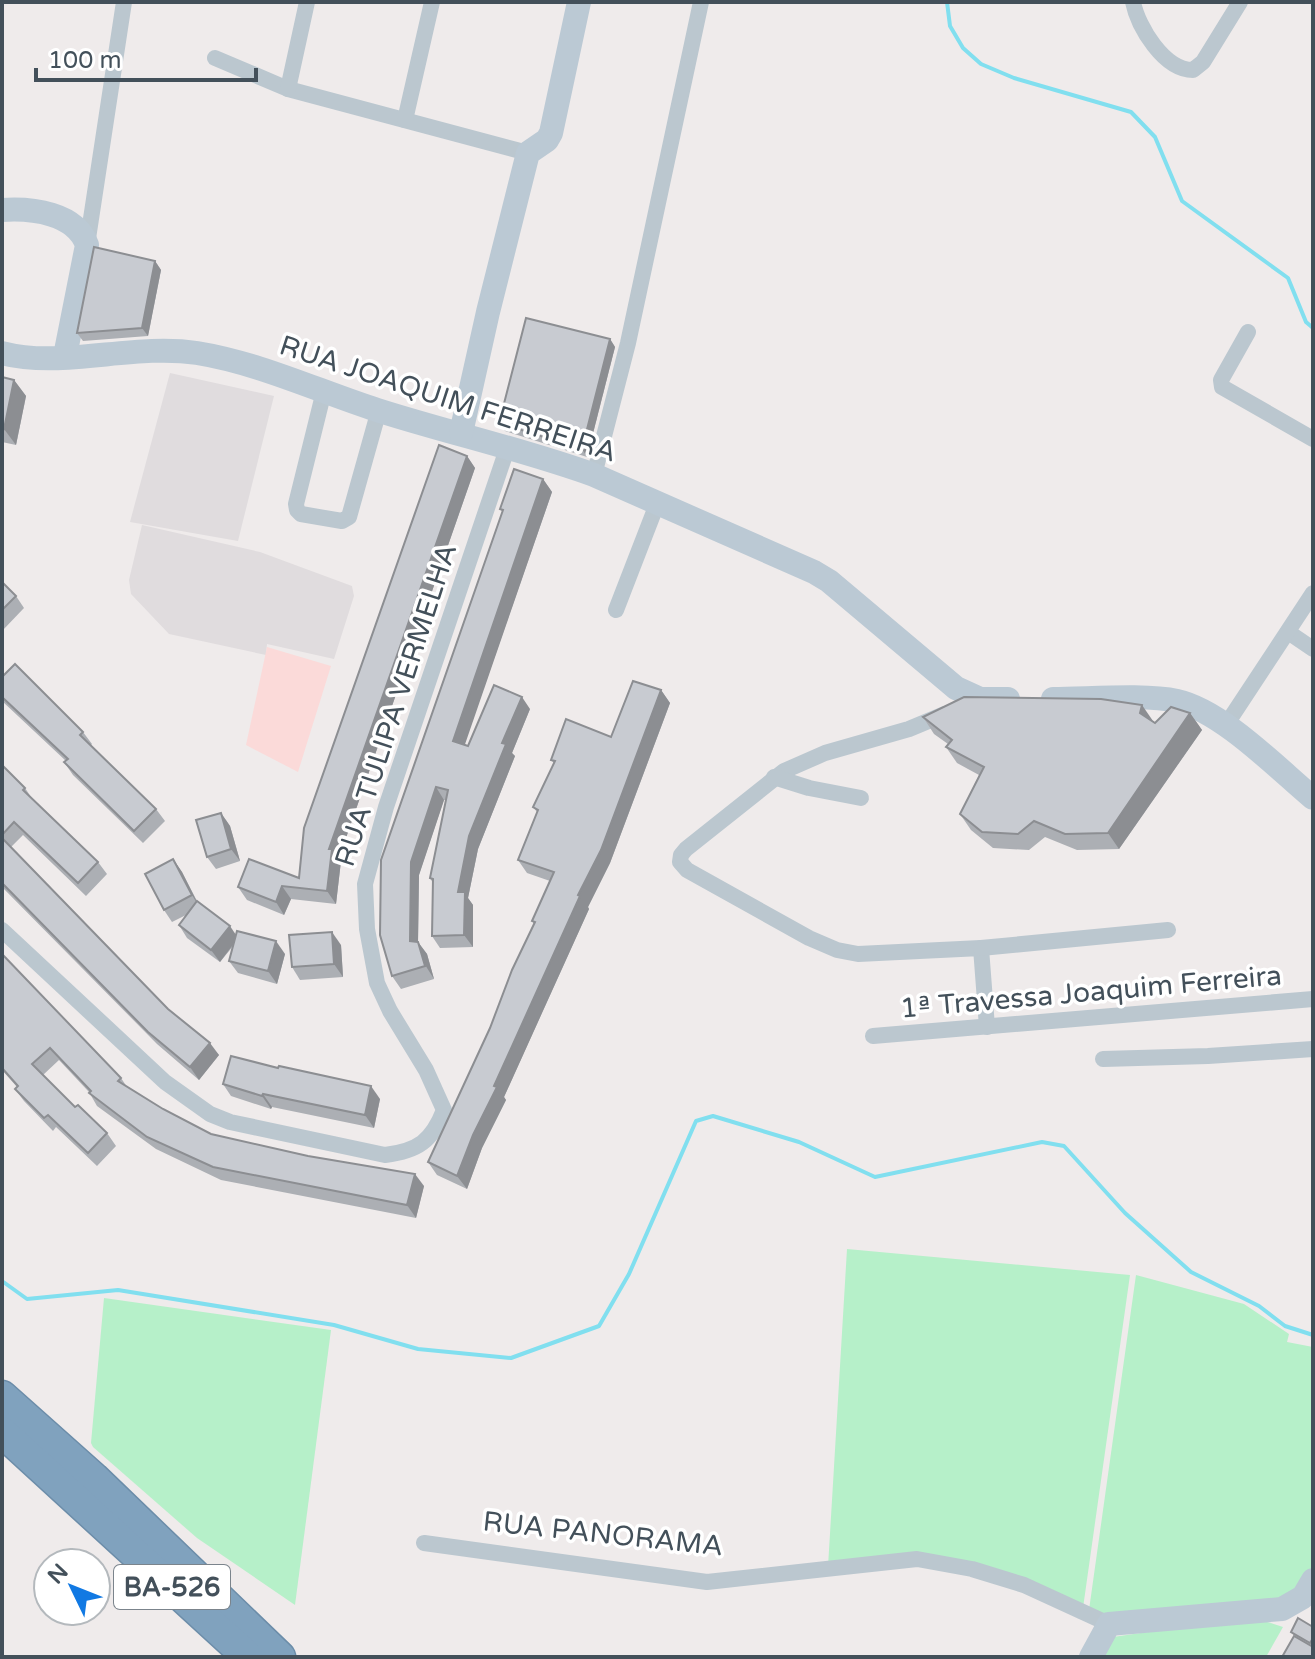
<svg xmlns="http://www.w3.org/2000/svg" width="1315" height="1659" viewBox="0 0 1315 1659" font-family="'Varela Round',sans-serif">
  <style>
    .education { fill: #e0dcde }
    .medical { fill: #fbdad9 }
    .green { fill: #b6f0c9 }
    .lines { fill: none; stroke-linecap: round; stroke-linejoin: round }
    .stream { stroke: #81dfef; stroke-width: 4 }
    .highway-casing { stroke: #6c8da9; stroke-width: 33 }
    .street { stroke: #bbc7cf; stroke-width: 16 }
    .secondary { stroke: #bbc9d4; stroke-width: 24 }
    .highway { stroke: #80a2be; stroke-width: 30 }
    .wall { fill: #acafb4 }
    .shaded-wall { fill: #8c8e92 }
    .building { fill: #c8cbd1; stroke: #8c8e92; stroke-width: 2 }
    .labels { text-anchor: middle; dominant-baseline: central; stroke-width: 7; stroke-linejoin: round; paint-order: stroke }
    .shield { fill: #fff; stroke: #7b848c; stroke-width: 2 }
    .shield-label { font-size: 26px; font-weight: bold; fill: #43505a }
    .street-label { font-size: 28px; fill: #43505a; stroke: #fff }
  </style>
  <rect width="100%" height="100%" fill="#efebeb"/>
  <g class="education">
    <path d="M170,373L274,396L238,541L130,522Z"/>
    <path d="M142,525L260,552L352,586L354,596L334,659L267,644L266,655L169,634L131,594L129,580Z"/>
  </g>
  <path class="medical" d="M267,647L331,666L298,772L246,745Z"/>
  <g class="green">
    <path d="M847,1249L1130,1275L1083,1608L935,1556L828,1567Z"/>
    <path d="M1136,1275L1244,1304L1289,1334L1287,1342L1313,1347V1568L1306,1585L1295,1597L1110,1624L1089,1610Z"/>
    <path d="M104,1298L331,1330L295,1605L197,1538L93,1447L91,1443Z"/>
    <path d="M1238,1619L1261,1620L1283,1627L1266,1657H1100L1113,1637Z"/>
  </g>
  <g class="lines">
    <g class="stream">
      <path d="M947,2L950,26L963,48L981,64L1014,78L1131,112L1155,137L1182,201L1288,278L1306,322L1313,328"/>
      <path d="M2,1281L27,1299L118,1290L334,1325L418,1349L511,1358L599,1326L629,1274L696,1121L713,1116L799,1142L875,1177L1042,1142L1064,1146L1125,1213L1191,1272L1259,1306L1285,1326L1313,1335"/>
    </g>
    <defs>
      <g id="highway">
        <path d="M2,1396L94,1478L280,1657"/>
        <path d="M2,1432L248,1657"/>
      </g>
    </defs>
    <use href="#highway" class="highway-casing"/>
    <g class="street">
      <path d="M1133,2C1138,27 1164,70 1193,70L1203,62L1240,2"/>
      <path d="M215,58L288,89L528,153"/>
      <path d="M288,89L307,2"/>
      <path d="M405,120L432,2"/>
      <path d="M87,245L124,2"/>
      <path d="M1248,332L1221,380L1222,387L1313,439"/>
      <path d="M324,391L296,504L297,510L301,514L342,521L349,517L379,410"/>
      <path d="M594,475L628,343L701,2"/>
      <path d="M616,610L657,504"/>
      <path d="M1288,632L1313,649"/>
      <path d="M945,714L909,729L825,753L784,771L686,849L681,855L680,862L687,870L809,938L837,950L858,954L981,948L987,1027"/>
      <path d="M1226,725L1313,593"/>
      <path d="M774,777L809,788L861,798"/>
      <path d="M2,930L165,1082L210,1114L230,1122L385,1155C418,1151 432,1141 444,1110L426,1070L390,1011L377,983L367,929L365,884L386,807L508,446"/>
      <path d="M981,948L1168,930"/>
      <path d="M873,1036L1313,999"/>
      <path d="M1103,1059L1208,1056L1313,1049"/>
      <path d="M424,1543L707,1582L917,1559L972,1569L1024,1585L1109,1624"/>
    </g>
    <g class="secondary">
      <path d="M2,210C32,208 76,213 87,245L65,356"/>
      <path d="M2,353C63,369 133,343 197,353C259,363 318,391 377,410C449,433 522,449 594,475L814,572L829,581L956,688L980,699H1008"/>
      <path d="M461,433L488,312L528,153L547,140L551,133L579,2"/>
      <path d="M1053,699C1088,699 1145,694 1177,701C1222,711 1277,768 1313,798"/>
      <path d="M1091,1657L1109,1624L1282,1609L1303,1597L1313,1580"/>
    </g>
    <use href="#highway" class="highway"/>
  </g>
  <g class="wall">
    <path d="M155,261L161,270L148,336L83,341L77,333Z"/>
    <path d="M610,339L615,347L587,457L505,431L499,423Z"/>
    <path d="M2,377L14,380L26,396L16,445L2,442Z"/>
    <path d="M467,456L475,468L339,858L341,861L336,904L291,899L284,915L247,900L238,887L299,878Z"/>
    <path d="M543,479L552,492L464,745L468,746L530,709L512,753L515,756L478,849L468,898L473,905V947L440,948L432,936L433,883L430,878L446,800H444L419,875L418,942L427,954L434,979L401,989L392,976L380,935L503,512L500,509Z"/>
    <path d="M2,582L16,596L24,608L2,631Z"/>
    <path d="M2,677L83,732L92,744L90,746L156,809L165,821L143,843L73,775L64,762L66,761L2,701Z"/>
    <path d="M661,690L670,703L610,863L588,907L589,909L504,1097L506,1100L482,1148L467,1189L437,1175L428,1162L490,1028L534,924L532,921L550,881L527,873L518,860L537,812L533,807L554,763L551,760L611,737Z"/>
    <path d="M1190,713L1202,730L1119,849L1077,850L1045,837L1029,850L993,848L971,830L960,814L979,775L957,763L946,747L948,744L934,734L923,717L1153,721L1155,723Z"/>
    <path d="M2,765L25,788L33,800L98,862L107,874L86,896L23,835L11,847L168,1009L219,1055L199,1080L157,1044L2,887Z"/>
    <path d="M221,813L230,826L240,861L216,869L207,857Z"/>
    <path d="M173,859L182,872L197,901L236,935L285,954L277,984L238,973L229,961L234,945L220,962L187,938L179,925L186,915L172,922L164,910Z"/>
    <path d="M341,945L343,977L300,980L292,967Z"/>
    <path d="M2,954L121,1078L127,1087L163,1109L211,1134L424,1186L416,1218L221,1180L156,1149L97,1106L89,1092L59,1060L43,1075L75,1107L107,1133L116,1146L97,1166L56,1127L53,1131L24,1101L15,1089L17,1087L2,1070Z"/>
    <path d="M223,1084L380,1099L374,1128L272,1107L271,1109L231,1096Z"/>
    <path d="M1313,1627V1657L1291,1632Z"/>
  </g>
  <g class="shaded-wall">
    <path d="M155,261L161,270L148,336L142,328Z"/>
    <path d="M610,339L615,347L587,457L582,449Z"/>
    <path d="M14,380L26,396L16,445L4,429Z"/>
    <path d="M467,456L475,468L339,858L341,861L336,904L327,891L329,849Z"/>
    <path d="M543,479L552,492L462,753L453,741Z"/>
    <path d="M661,690L670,703L610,863L588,907L589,909L504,1097L506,1100L482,1148L467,1189L457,1176L473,1135L578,895Z"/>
    <path d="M522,697L530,709L512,753L515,756L478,849L468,898L473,905V947L464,935L458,892L469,836L502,743Z"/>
    <path d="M1142,705L1153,721L1140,713Z"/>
    <path d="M1190,713L1202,730L1119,849L1108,833Z"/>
    <path d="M436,787L444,800L419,875L418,942L427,954L434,979L410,941L411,862Z"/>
    <path d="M221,813L230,826L240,861L231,849Z"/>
    <path d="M173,859L182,872L200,908L192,895Z"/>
    <path d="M282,886L291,899L284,915L276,902Z"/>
    <path d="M230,926L238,938L220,962L211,950Z"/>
    <path d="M332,932L341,945L343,977L334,964Z"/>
    <path d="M276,941L285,954L277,984L268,971Z"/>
    <path d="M210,1043L219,1055L199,1080L190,1067Z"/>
    <path d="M371,1086L380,1099L374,1128L365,1115Z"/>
    <path d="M263,1094L272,1107L271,1109L262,1096Z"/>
    <path d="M415,1174L424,1186L416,1218L407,1205Z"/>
  </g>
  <g class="building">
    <path d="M94,247L155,261L142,328L77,333Z"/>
    <path d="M526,318L610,339L582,449L499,423Z"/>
    <path d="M2,377L14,380L4,429L2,428Z"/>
    <path d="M439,445L467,456L329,849H332L327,891L282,886L276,902L238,887L249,859L299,878L304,828Z"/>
    <path d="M514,469L543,479L453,741L468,746L494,685L522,697L502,743L506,744L469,836L458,892H465L464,935L432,936L433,879L430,878L448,790L436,787L411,862L410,941L418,942L425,966L392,976L380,935L381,860L503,510L500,509Z"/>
    <path d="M2,582L16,596L2,610Z"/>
    <path d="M15,664L83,732L80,735L156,809L134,831L64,762L68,759L2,697V677Z"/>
    <path d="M633,681L661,690L601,850L578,895L580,896L494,1086L497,1087L473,1135L457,1176L428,1162L490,1028L512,970L535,922L532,921L554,872L518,860L538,810L533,807L555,761L551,760L566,719L611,737Z"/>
    <path d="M964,697L1101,699L1142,705L1140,713L1155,723L1171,707L1190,713L1108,833L1065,834L1034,821L1018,834L982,832L960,814L984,767L946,747L952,740L923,717Z"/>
    <path d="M2,765L25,788L23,790L98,862L78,883L14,822L2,835Z"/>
    <path d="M221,813L231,849L207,857L196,820Z"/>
    <path d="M2,838L168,1009L210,1043L190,1067L148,1032L2,883Z"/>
    <path d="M173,859L192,895L164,910L145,874Z"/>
    <path d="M197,901L230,926L211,950L179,925Z"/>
    <path d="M237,931L276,941L268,971L229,961Z"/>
    <path d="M332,932L334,964L292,967L289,935Z"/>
    <path d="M2,954L121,1078L118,1081L163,1109L211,1134L308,1156L415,1174L407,1205L213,1167L147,1137L89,1093L91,1091L50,1048L32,1064L75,1107L78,1105L107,1133L88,1153L48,1115L44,1118L15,1089L18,1086L2,1068Z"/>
    <path d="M231,1056L278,1068L279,1066L371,1086L365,1115L263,1094L262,1096L223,1084Z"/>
    <path d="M1298,1618L1313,1627V1638L1310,1643L1291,1632Z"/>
    <path d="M1294,1636L1313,1647V1657H1282Z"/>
  </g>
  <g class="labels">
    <rect class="shield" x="114" y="1565" width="116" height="44" rx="6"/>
    <g class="shield-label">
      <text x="172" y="1587">BA-526</text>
    </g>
    <g class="street-label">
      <text transform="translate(448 399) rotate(18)">RUA JOAQUIM FERREIRA</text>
      <text transform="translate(396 705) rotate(-72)">RUA TULIPA VERMELHA</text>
      <text transform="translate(1091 992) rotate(-5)">1ª Travessa Joaquim Ferreira</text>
      <text transform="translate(603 1534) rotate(6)">RUA PANORAMA</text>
    </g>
  </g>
  <rect width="1315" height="1659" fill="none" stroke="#43505a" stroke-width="8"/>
  <g transform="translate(72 1587) rotate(313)"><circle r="38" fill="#ffffff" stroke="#b4b9bd" stroke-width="2"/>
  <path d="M0-6L14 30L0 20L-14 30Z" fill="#1179e3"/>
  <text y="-12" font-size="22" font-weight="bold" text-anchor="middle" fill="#43505a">N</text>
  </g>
  <path d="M36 68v12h220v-12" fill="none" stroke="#43505a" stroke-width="4"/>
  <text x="48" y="68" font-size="24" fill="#43505a" stroke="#ffffff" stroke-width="6" paint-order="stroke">100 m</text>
</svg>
